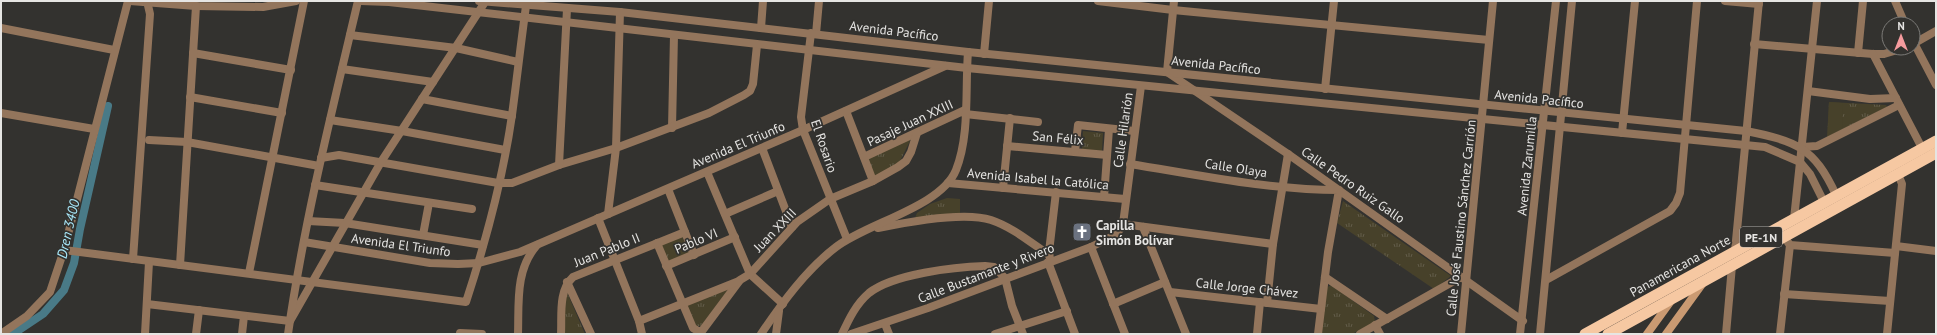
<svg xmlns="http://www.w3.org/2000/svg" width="1937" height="335" viewBox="0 0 1937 335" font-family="'PT Sans',sans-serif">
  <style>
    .grass { fill: url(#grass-tufts) }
    .pitch { fill: #47412a }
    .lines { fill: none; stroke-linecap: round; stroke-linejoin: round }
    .canal { stroke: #497a87; stroke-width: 8 }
    .minor { stroke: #93755c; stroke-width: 8 }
    .tertiary { stroke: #93755c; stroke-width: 8 }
    .secondary { stroke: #ca9a72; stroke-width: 8 }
    .trunk { stroke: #f6c8a2; stroke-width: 11 }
    .labels { text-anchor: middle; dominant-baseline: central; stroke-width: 3.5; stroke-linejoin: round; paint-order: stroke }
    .shield { fill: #33322f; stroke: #b0afad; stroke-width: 1 }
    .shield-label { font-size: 12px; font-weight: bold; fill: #e6e5e3 }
    .street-label { font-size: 13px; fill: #e6e5e3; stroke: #33322f }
    .poi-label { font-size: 13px; font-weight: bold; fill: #e6e5e3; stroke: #33322f; text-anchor: start }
    .water-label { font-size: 14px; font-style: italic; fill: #a9e9fb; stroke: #33322f }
  </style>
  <defs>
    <pattern id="grass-tufts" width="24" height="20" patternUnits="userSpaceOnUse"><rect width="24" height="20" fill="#47412a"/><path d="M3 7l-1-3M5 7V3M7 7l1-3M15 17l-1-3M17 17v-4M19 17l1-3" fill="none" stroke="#625c49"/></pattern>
  </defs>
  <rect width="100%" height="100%" fill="#33322f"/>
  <g class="grass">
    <path d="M1829,102L1886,105L1887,107L1827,137Z"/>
    <path d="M1083,131L1103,133L1102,151L1082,150Z"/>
    <path d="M911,139L899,163L874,177L867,159Z"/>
    <path d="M947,198L960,199V215L915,218L917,213L930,204Z"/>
    <path d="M1343,201L1451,276L1434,289L1337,223Z"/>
    <path d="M682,236L689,254L668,263L660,244Z"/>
    <path d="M1331,285L1374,316L1375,322L1352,334H1320L1326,288Z"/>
    <path d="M730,287L701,326H696L686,305Z"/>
    <path d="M566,290L585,334H563Z"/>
  </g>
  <path class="pitch" d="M1829,102L1843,103L1842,128H1828Z"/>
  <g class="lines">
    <path class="canal" d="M13,334L43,314L64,290L74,263L80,229L108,106"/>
    <g class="minor">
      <path d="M130,1L196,6L263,7L296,1"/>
      <path d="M1098,1L1173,10L1489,40"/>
      <path d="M1174,1L1167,72L1288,154L1523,321"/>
      <path d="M1725,1L1759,4"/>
      <path d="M1895,1L1905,24"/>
      <path d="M1,28L114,50"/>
      <path d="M761,28L763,1"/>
      <path d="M811,33L801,117L803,130L847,239"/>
      <path d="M816,34L819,1"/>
      <path d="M350,35L456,48L518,62"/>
      <path d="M1913,41L1936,85"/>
      <path d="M1754,44L1873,54H1884L1904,48"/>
      <path d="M1913,44L1936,31"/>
      <path d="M193,53L291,70"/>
      <path d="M1858,53L1863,1"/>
      <path d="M984,54L989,1"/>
      <path d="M1873,54L1922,148"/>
      <path d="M342,69L433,82"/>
      <path d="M1325,89L1334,1"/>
      <path d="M1808,91L1870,99L1896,98"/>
      <path d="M190,97L282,113"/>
      <path d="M422,99L512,116"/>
      <path d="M846,111L873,181"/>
      <path d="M1,113L94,129"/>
      <path d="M965,114L1038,122"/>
      <path d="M330,120L402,131L505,150"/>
      <path d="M672,128L674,35"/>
      <path d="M1622,133L1635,1"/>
      <path d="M149,140L187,142L319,166"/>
      <path d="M1007,146L1107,155"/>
      <path d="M1802,147L1817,146L1899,105"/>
      <path d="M762,148L792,227"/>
      <path d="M1075,151L1078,125L1134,131"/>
      <path d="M864,157L965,110"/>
      <path d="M321,158L339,155L498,183H512L559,165L616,148L709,113L744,95L750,91L753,84L757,45"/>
      <path d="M1130,164C1199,175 1269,190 1339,190L1328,252L1318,334"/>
      <path d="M559,165L567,9"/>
      <path d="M707,172L750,274L783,304"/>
      <path d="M948,183L1125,199"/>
      <path d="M315,185L472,209"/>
      <path d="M1003,188L1010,118"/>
      <path d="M668,189L694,255"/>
      <path d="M1104,197L1109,129"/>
      <path d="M608,214L616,148L620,12"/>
      <path d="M725,214L778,191"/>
      <path d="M598,218L639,321L642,334"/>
      <path d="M1794,219L1817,1"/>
      <path d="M308,221L345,223L483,245"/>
      <path d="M1123,224L1273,244"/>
      <path d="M1143,227L1186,334"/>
      <path d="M878,228C907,222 964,211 991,220C1012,227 1030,242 1049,255"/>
      <path d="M423,235L429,203"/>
      <path d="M1784,237L1790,245L1895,253"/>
      <path d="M304,242L430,263L458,264L479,263L520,252L803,130L945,66"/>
      <path d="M657,243L693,328L698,331H702L740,280L750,274L797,222L830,199L873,181L898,167L906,161L911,152L917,133"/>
      <path d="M1896,246L1936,251"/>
      <path d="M1091,247L1125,334"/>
      <path d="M64,250L466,302C486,241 503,178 512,115C517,78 521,42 526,6"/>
      <path d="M1735,251L1759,1"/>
      <path d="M133,259L150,14L147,1"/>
      <path d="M1050,259L1049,252L1056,192"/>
      <path d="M1048,262L1075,334"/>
      <path d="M180,265L196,6"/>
      <path d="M666,266L735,237"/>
      <path d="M249,273L304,1"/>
      <path d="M1325,277L1387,319"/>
      <path d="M1546,280L1670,211L1676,203L1680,193L1697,1"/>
      <path d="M567,282L591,334"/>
      <path d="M1170,292L1321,309"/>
      <path d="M1784,294L1890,301"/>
      <path d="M1267,303L1273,244L1288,154"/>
      <path d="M147,304L290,321L381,162L485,2"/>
      <path d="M1113,304L1165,282"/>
      <path d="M639,321L739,281"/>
      <path d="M885,324L889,334"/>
      <path d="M1375,325L1380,334"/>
      <path d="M460,333L482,334"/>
      <path d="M1,334L27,316L50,292L64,250L128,1"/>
      <path d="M145,334L149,262"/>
      <path d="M196,334L199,310"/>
      <path d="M242,334L244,316"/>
      <path d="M288,334C304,222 332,111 358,1"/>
      <path d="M518,334C519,303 515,270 537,245"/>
      <path d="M561,334C562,315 558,291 573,277L685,232"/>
      <path d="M761,334C782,303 806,270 836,247C867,223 941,207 956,170C970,135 965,89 968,52"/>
      <path d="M776,334L779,311"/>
      <path d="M842,334C849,319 856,304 869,293C893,274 954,267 985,266L994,267L1005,278L1012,306L1023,334"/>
      <path d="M851,334L928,308L1091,247L1117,234L1123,224L1141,86"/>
      <path d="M995,334L1067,311"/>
      <path d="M1257,334L1260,302"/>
      <path d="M1360,334L1461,277"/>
      <path d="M1461,334L1493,1"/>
      <path d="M1726,334L1732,266"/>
      <path d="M1780,334L1790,245"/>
      <path d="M1887,334L1902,184L1898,174"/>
    </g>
    <g class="tertiary">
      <path d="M361,1L389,2L967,68L1765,147L1800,162L1810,174L1824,202"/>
      <path d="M479,1L620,12L968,52L1746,131C1796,141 1814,147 1836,195"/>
      <path d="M1520,334L1556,1"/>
      <path d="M1540,334L1572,1"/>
    </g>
    <g class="secondary">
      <path d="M1647,334L1671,301"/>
      <path d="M1666,334L1703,283"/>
    </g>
    <g class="trunk">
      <path d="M1585,334L1936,141"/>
      <path d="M1608,334L1936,153"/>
    </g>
  </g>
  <defs>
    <symbol id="church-square" viewBox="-11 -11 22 22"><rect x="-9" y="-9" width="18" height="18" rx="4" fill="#6b7280" stroke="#33322f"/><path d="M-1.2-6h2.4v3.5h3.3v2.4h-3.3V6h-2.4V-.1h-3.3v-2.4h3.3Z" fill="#fff"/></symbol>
  </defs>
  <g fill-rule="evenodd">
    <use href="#church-square" x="1071" y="221" width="22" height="22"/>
  </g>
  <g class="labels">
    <rect class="shield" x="1740" y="227" width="42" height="20" rx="3"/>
    <g class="shield-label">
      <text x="1761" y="237">PE-1N</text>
    </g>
    <g class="street-label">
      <text transform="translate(894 31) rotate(7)">Avenida Pacífico</text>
      <text transform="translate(1216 65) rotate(6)">Avenida Pacífico</text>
      <text transform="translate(1539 99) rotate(6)">Avenida Pacífico</text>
      <text transform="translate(910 123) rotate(-25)">Pasaje Juan XXIII</text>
      <text transform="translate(1123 130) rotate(-82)">Calle Hilarión</text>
      <text transform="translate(1058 138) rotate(5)">San Félix</text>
      <text transform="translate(738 145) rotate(-23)">Avenida El Triunfo</text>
      <text transform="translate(824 146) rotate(71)">El Rosario</text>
      <text transform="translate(1527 166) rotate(-84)">Avenida Zarumilla</text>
      <text transform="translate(1236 168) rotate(9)">Calle Olaya</text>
      <text transform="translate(1038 179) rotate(5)">Avenida Isabel la Católica</text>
      <text transform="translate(1353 185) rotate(35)">Calle Pedro Ruiz Gallo</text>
      <text transform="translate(1461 218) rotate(-84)">Calle José Faustino Sánchez Carrión</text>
      <text transform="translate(775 230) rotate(-46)">Juan XXIII</text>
      <text transform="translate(696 241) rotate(-23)">Pablo VI</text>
      <text transform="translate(401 245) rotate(8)">Avenida El Triunfo</text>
      <text transform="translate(607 250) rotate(-22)">Juan Pablo II</text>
      <text transform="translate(1680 266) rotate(-29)">Panamericana Norte</text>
      <text transform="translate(986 273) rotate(-21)">Calle Bustamante y Rivero</text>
      <text transform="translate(1247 288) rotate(6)">Calle Jorge Chávez</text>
    </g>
    <g class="poi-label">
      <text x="1096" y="225">Capilla<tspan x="1096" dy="15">Simón Bolívar</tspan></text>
    </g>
    <g class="water-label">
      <text transform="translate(68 229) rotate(-77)">Dren 3400</text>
    </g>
  </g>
  <rect width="1937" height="335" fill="none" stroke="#e6e5e3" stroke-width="4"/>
  <g transform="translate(1901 36)"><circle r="19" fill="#33322f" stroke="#7b7a77"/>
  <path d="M0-3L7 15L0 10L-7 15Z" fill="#f59b9e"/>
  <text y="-6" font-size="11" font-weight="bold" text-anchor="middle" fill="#e6e5e3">N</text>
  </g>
</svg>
